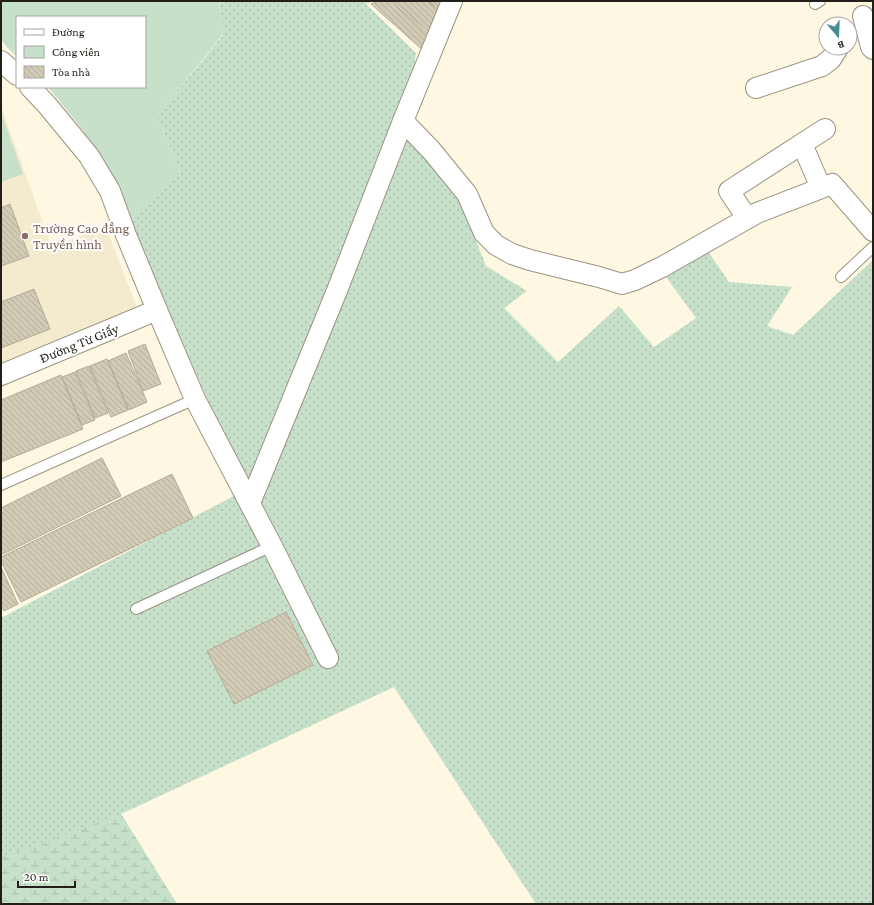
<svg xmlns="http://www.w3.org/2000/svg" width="874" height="905" viewBox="0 0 874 905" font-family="'Crimson Pro',serif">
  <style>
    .built { fill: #f4ebcf }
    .grass { fill: url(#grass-dots) }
    .wetland { fill: url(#wetland-marsh) }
    .green { fill: #c6e0ca }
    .building { fill: url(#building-back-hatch); stroke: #b1ab97 }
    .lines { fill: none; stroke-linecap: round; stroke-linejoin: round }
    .service-casing { stroke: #999380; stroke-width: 12 }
    .minor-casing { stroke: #999380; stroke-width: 22 }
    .service { stroke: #fff; stroke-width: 10 }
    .minor { stroke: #fff; stroke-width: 20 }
    .education-dot { fill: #8d6e63; stroke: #fff; stroke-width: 1.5 }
    .labels { text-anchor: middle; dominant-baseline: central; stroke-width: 4; stroke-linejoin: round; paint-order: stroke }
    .education-label { font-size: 14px; fill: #785e54; stroke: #fff; text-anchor: start }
    .street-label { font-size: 14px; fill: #211f17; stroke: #fff }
  </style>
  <defs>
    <pattern id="grass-dots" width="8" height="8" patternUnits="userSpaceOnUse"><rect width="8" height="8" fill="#c6e0ca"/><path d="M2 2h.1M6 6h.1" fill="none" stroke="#aac0ad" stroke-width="1.8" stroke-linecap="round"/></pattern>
    <pattern id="wetland-marsh" width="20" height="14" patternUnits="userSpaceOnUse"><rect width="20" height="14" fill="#c6e0ca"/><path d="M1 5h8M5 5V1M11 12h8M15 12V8" fill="none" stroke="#aac0ad"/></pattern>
    <pattern id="building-back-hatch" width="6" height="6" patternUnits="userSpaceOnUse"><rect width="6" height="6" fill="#d1cbb6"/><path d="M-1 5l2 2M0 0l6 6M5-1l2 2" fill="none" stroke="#b3ae9c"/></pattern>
  </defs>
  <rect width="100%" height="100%" fill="#fef8e3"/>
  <path class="built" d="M1,106L52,248L105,225L137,308L1,364Z"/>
  <path class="grass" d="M219,1H373L366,4L416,53L406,132L458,195L486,266L527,291L504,308L558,362L619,306L654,347L696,318L663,273L705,247L729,282L792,287L767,326L793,335L873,260V904H536L394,687L121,814L177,904H1V618L249,488L206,397L130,219L181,174L157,116L223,35Z"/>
  <path class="wetland" d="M121,814L177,904H1V858Z"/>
  <g class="green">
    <path d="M1,1H219L223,34L157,116L181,174L130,219L98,153L81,128L48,87H145V17H17V57L6,46L1,39Z"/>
    <path d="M1,112L23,174L1,182Z"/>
  </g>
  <g class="building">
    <path d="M378,1H391L433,38L425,52L371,4Z"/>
    <path d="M393,1H428L441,15L433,36Z"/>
    <path d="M429,1H446L441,13Z"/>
    <path d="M10,204L29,256L1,266V208Z"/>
    <path d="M34,289L50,329L1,348V302Z"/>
    <path d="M145,344L161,384L143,391L128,351Z"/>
    <path d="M126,353L147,402L129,410L108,361Z"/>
    <path d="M107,359L128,410L111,417L90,366Z"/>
    <path d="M89,366L108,413L95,418L76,371Z"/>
    <path d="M75,372L95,420L82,425L62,377Z"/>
    <path d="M61,375L83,429L1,462V400Z"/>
    <path d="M102,458L121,496L3,554L1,551V508Z"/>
    <path d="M172,474L193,518L21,602L1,561V557Z"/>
    <path d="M1,567L18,604L4,611L1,605Z"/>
    <path d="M286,612L313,665L234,704L207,651Z"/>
  </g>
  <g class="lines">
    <defs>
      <g id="service">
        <path d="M815,4L820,1"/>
        <path d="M841,277L873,247"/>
        <path d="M1,485L195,399"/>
        <path d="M136,609L272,546"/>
      </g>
      <g id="minor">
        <path d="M863,16L871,47L873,49"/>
        <path d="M1,61L17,75"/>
        <path d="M30,87L47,105L89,156L110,191L126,235L157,310L195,399L272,546L328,658"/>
        <path d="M756,88L822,66L831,59L838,48"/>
        <path d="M403,121L431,150L467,194L484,233L496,245L512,254L530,260L599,277L622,284L635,280L662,267L757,213L832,184L873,231"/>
        <path d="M802,144L821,188"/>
        <path d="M747,218L729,191L825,129"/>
        <path d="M1,375L157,310"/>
        <path d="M250,503L338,288L403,121L452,1"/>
      </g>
    </defs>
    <use href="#service" class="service-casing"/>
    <use href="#minor" class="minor-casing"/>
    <use href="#service" class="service"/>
    <use href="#minor" class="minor"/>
  </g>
  <circle class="education-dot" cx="25" cy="236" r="4"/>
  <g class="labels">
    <g class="education-label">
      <text x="33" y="228">Trường Cao đẳng<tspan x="33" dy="16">Truyền hình</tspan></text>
    </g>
    <g class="street-label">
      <text transform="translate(79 343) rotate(-22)">Đường Từ Giấy</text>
    </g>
  </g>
  <rect width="874" height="905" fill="none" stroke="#211f17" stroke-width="4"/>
  <rect x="16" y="16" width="130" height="72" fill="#ffffff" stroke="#a6a5a2"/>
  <rect x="24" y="29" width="20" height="6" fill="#ffffff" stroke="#a6a5a2"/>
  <text x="52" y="36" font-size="12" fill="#211f17">Đường</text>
  <rect x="24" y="46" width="20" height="12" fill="#c6e0ca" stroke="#a6a5a2"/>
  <text x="52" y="56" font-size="12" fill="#211f17">Công viên</text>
  <rect x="24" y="66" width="20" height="12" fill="url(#building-back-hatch)" stroke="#a6a5a2"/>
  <text x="52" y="76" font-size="12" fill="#211f17">Tòa nhà</text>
  <g transform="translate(838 36) rotate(161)"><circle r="19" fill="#ffffff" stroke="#a6a5a2"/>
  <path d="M0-3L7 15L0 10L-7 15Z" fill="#458d92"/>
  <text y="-6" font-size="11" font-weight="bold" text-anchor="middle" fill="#211f17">B</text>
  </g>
  <path d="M18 881v6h57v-6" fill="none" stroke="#211f17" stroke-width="2"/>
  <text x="24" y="881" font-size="12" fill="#211f17" stroke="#ffffff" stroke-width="3" paint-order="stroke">20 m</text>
</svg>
